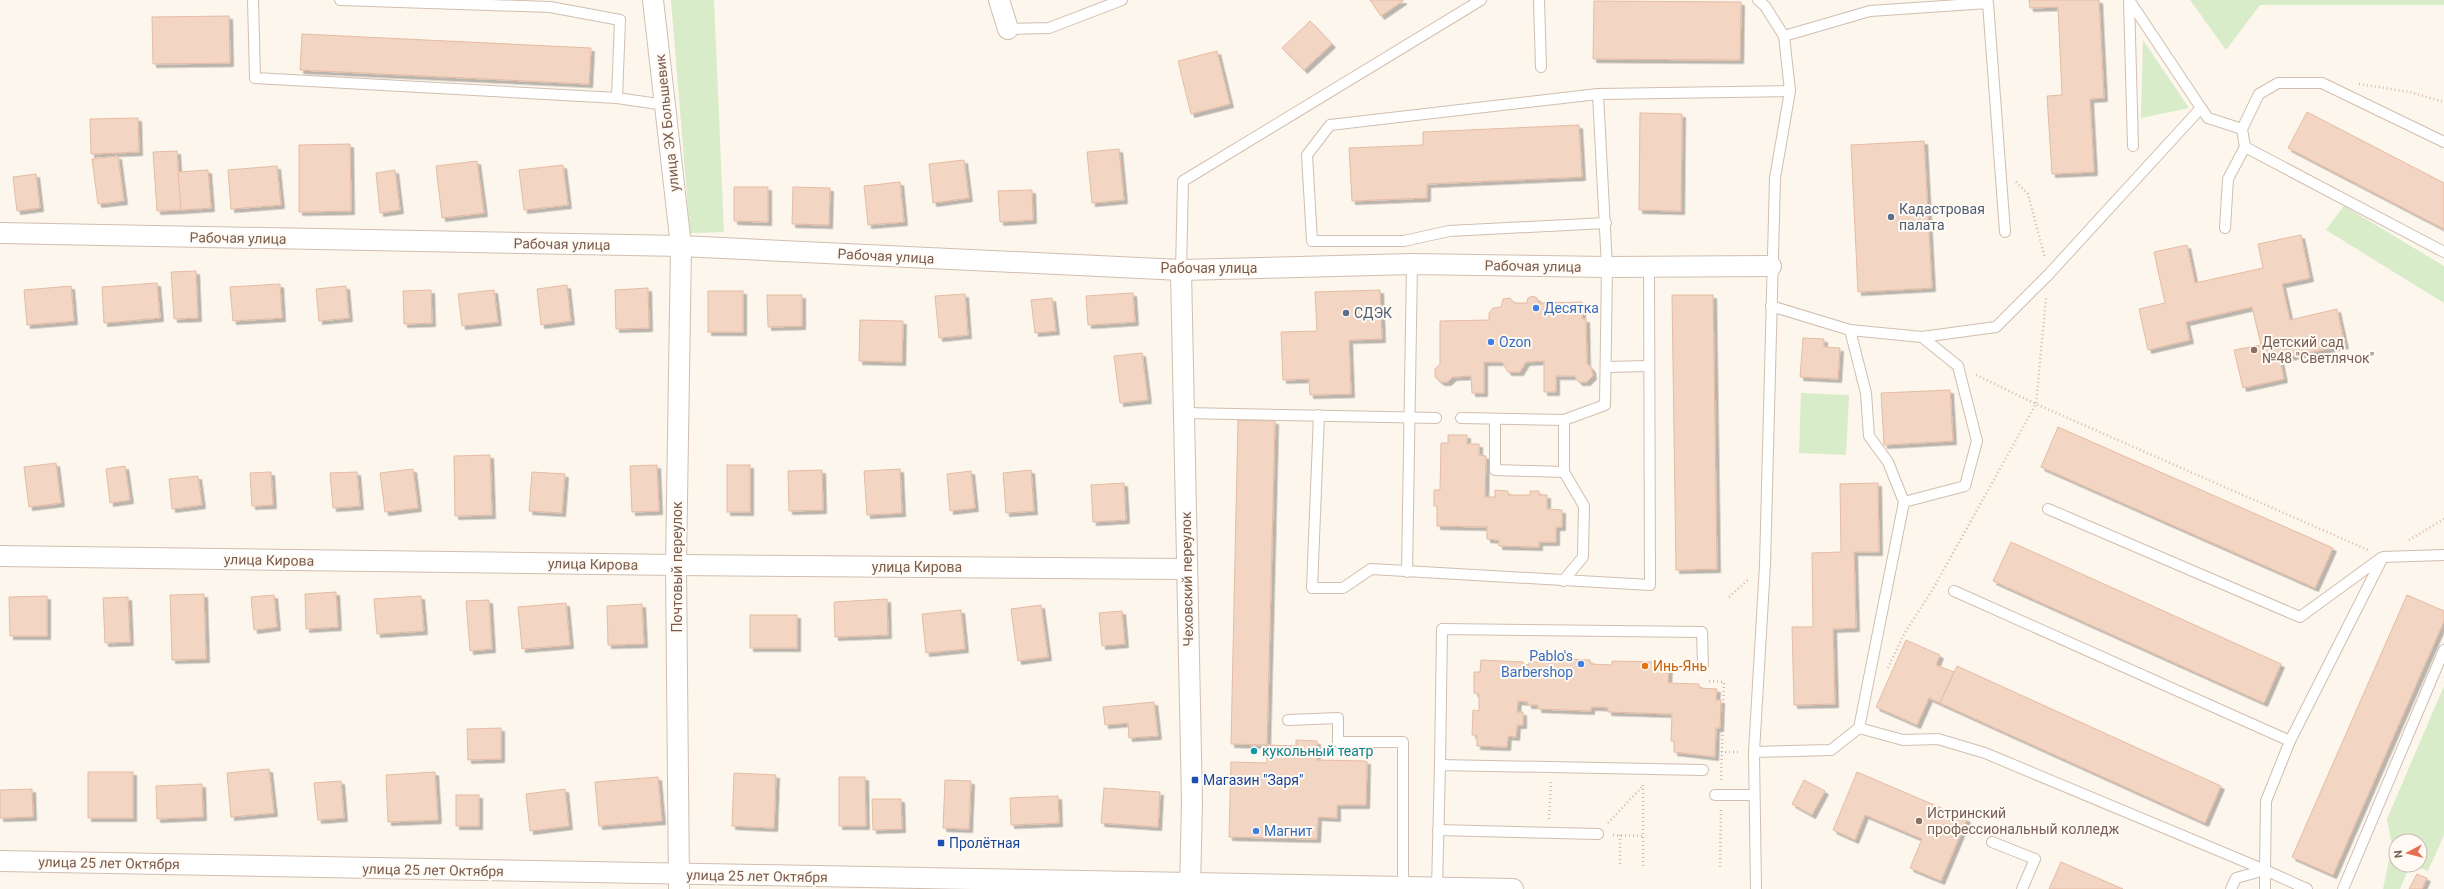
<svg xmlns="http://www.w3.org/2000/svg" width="2444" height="889" viewBox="0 0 2444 889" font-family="Roboto,sans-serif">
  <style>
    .green { fill: #d8ecc9 }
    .building { fill: #f3d5c3; stroke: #e6bba3; filter: url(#shadow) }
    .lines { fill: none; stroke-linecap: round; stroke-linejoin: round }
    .service-casing { stroke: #d1beb0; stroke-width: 12 }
    .minor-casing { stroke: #d1beb0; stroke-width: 22 }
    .path { stroke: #d9b8a5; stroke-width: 2.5; stroke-dasharray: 1 3; stroke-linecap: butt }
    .service { stroke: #fff; stroke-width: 10 }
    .minor { stroke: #fff; stroke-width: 20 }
    .service-dot { fill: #5c6f8a; stroke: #fffaf3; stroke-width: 1.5 }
    .shop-dot { fill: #3f7fe0; stroke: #fffaf3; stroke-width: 1.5 }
    .education-dot { fill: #8d6e63; stroke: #fffaf3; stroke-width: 1.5 }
    .food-dot { fill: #e8710a; stroke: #fffaf3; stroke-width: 1.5 }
    .culture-dot { fill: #0f9aa8; stroke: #fffaf3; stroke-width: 1.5 }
    .transit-dot { fill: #1a4fb4; stroke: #fffaf3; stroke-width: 1.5 }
    .labels { text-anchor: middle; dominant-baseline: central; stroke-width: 4; stroke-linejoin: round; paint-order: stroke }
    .street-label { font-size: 14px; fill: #7a5c4d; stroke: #fffaf3 }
    .service-label { font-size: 14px; fill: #4e5e75; stroke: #fffaf3; text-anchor: start }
    .shop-label { font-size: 14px; fill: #366cbe; stroke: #fffaf3; text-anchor: start }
    .education-label { font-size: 14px; fill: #785e54; stroke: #fffaf3; text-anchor: start }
    .food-label { font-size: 14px; fill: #c56008; stroke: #fffaf3; text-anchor: start }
    .culture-label { font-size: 14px; fill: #0d838f; stroke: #fffaf3; text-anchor: start }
    .transit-label { font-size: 14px; fill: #164399; stroke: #fffaf3; text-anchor: start }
  </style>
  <defs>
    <filter id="shadow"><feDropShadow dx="3.5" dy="3.5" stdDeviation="0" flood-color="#0004"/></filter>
  </defs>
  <rect width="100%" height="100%" fill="#fdf6ec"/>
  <g class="green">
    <path d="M671,0H714L724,232L690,233Z"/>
    <path d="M2190,0H2444V5H2260L2226,50Z"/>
    <path d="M2143,40L2189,108L2141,118Z"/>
    <path d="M2344,206L2444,266V303L2326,230Z"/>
    <path d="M1801,393L1849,395L1846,455L1799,453Z"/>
    <path d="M2444,686V835L2428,871L2413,865H2420V841H2396V865H2410L2400,889H2383L2392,845L2387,819Z"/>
  </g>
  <g class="building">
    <path d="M1370,0H1403V1L1381,16Z"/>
    <path d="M2029,0H2099L2104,98L2090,99L2094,172L2052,174L2047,96L2062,95L2058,7L2030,8Z"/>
    <path d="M1594,1L1741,2L1740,60L1593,59Z"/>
    <path d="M229,16L230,63L153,64L152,17Z"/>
    <path d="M1310,21L1332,44L1304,70L1282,48Z"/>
    <path d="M302,34L591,48L589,84L300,70Z"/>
    <path d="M1217,51L1230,104L1191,114L1178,61Z"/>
    <path d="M2307,112L2444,183V229L2288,148Z"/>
    <path d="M1640,113L1682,114L1681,211L1639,210Z"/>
    <path d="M138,118L139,152L91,154L90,119Z"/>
    <path d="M1579,125L1582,177L1427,184V198L1352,201L1349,148L1423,145V132Z"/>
    <path d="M1924,141L1932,288L1858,292L1851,145Z"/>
    <path d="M350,144L351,211L299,212V145Z"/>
    <path d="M1119,149L1124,200L1092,203L1087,152Z"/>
    <path d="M177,151L181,210L157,211L153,152Z"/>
    <path d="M118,156L124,201L98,204L92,159Z"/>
    <path d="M964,160L969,198L933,203L929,164Z"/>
    <path d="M477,161L484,213L442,218L436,166Z"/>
    <path d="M563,165L568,205L524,210L519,170Z"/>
    <path d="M277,166L281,205L231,209L228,170Z"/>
    <path d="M208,170L211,208L181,210L178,172Z"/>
    <path d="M395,170L400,210L380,213L376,173Z"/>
    <path d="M36,174L40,208L17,211L13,177Z"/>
    <path d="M900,182L904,222L868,225L864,186Z"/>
    <path d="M734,187H768V222L734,221Z"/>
    <path d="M793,187L830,188L829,225L792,224Z"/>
    <path d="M1032,190L1033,220L1000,222L998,191Z"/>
    <path d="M2301,235L2310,278L2282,284L2290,320L2337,309L2345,345L2280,359L2284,379L2243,388L2234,350L2261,345L2252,307L2186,322L2190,340L2148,350L2139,309L2165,303L2154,252L2187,245L2195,283L2263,268L2258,244Z"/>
    <path d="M196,271L198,318L174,319L171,272Z"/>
    <path d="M157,283L160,318L104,323L102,287Z"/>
    <path d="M280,284L282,318L233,321L230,287Z"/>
    <path d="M567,285L571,321L541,325L537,289Z"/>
    <path d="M71,286L74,321L27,325L24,290Z"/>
    <path d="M346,286L349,318L319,321L316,289Z"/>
    <path d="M648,288L649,328L616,329L615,290Z"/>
    <path d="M431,290L432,323L404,324L403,291Z"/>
    <path d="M494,290L498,322L462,326L458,294Z"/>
    <path d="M1380,290L1382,339L1349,340L1351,394L1310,395L1309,379L1283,380L1281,332L1317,331L1315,292Z"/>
    <rect x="708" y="291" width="35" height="41"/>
    <path d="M1133,293L1135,322L1088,325L1086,296Z"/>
    <path d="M965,294L968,335L939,338L935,296Z"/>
    <path d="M767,295H802V326L768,327Z"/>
    <path d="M1672,295H1713L1717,569L1676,570Z"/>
    <path d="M1533,296L1537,298L1539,303L1582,302V319H1586L1587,363L1592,369L1593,376L1587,382H1579L1574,376H1556V392H1544V361L1526,362L1520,372H1508L1502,362H1484V393H1472L1471,376L1453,377L1448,382H1441L1435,377V369L1440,364V321L1489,320V313L1493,308L1501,307L1503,299L1510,298L1514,303H1527L1528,298Z"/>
    <path d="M1052,298L1056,331L1035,333L1031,300Z"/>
    <path d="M860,320L903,321L902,362L859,361Z"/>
    <path d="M1803,338L1824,339V347L1840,348L1838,379L1800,377Z"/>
    <path d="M1142,353L1148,400L1120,403L1114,356Z"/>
    <path d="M1950,390L1953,441L1884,445L1881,393Z"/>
    <path d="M1238,420L1275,421L1267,745L1231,744Z"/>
    <path d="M2058,427L2333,548L2315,588L2041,467Z"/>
    <path d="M1448,435H1467V444H1479V455L1486,456L1485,497H1495V490L1508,491V495H1530V491H1539V495H1547V509L1562,510V527H1556V542H1539V547L1499,546V540L1487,539V527L1437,526V506H1434V490H1440L1441,443H1448Z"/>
    <path d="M490,455L492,515L455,516L454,456Z"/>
    <path d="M56,463L61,503L29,507L24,467Z"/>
    <path d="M657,465L659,511L632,512L630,466Z"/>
    <rect x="727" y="465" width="23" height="47"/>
    <path d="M125,466L130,500L110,503L106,469Z"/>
    <path d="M413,469L418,508L385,512L380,473Z"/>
    <path d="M900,469L902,513L867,515L864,471Z"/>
    <path d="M822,470L823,510L789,511L788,471Z"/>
    <path d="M1031,470L1034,511L1006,513L1003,473Z"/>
    <path d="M971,471L975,508L950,511L947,474Z"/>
    <path d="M271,472L273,505L252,506L250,473Z"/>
    <path d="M357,472L360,506L333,508L330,473Z"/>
    <path d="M532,472L565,474L562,513L529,511Z"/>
    <path d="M198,476L202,505L172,509L169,479Z"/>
    <path d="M1124,483L1126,520L1093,522L1091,485Z"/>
    <path d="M1878,483L1879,552H1854L1856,628L1833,629L1835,704L1794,705L1792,627H1813L1812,553L1841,552L1840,484Z"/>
    <path d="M2011,542L2281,664L2264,703L1993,581Z"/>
    <path d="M336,592L338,627L306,629L305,594Z"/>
    <path d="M204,594L206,659L172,660L170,595Z"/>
    <path d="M274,595L277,627L254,630L251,597Z"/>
    <path d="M2407,595L2444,611V621L2333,875L2292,857Z"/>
    <path d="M47,596V636H10L9,597Z"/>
    <path d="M421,596L424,631L377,634L374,599Z"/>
    <path d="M128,597L130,642L105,643L103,598Z"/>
    <path d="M887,599L888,635L835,637L834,602Z"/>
    <path d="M489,600L492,649L470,651L466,601Z"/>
    <path d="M566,603L570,645L522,649L518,607Z"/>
    <path d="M642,604L644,644L608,645L607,606Z"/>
    <path d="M1041,605L1048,657L1018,661L1011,609Z"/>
    <path d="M961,610L965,649L926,653L922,614Z"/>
    <path d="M1122,611L1125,644L1102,646L1099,613Z"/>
    <rect x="750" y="615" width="47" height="33"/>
    <path d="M1906,640L1940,655L1936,665L1954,672L1940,703L1929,698L1917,725L1876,707Z"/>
    <path d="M1541,658L1590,660L1591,664L1612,665V661L1659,662V666L1669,667L1668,683L1699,684V688L1717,689L1716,700H1721L1720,728H1716L1715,757L1674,752V741H1671L1672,714L1608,712V708L1600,707H1591V711L1538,709V705H1528V702L1518,701L1517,712H1523V725H1517L1516,737L1508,736L1507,747L1477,746V735H1472L1473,710L1479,711V694L1474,693V672H1480L1481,660L1523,662V664L1529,665V662H1541Z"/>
    <path d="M1957,666L2221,786L2205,823L1940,703Z"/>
    <path d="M1154,702L1158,736L1129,738L1128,723L1105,725L1103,707Z"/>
    <path d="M501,728V759L468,760L467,729Z"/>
    <path d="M1296,740L1317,741V760L1367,761L1366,805H1337V818L1318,817L1317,839L1229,837L1231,762L1267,763V745L1296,746Z"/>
    <path d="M269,769L274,813L231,817L227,773Z"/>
    <rect x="88" y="772" width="45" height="46"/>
    <path d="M435,772L438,820L388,822L386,775Z"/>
    <path d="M1857,772L1967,819L1941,881L1910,868L1922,839L1865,815L1855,840L1833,830Z"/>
    <path d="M734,773L776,775L774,828L732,826Z"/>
    <path d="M658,777L662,821L599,826L595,782Z"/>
    <path d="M839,777H865L866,826H839Z"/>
    <path d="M945,780L971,781L969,829L943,828Z"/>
    <path d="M1804,780L1825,791L1812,815L1792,804Z"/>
    <path d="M341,781L344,818L318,820L314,783Z"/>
    <path d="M202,784L203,817L157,819L156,786Z"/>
    <path d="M1104,788L1160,792L1158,827L1101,823Z"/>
    <path d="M32,789L33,817L0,818V790Z"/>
    <path d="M565,789L569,826L530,831L526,794Z"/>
    <rect x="456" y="795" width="23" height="31"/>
    <path d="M1058,796L1059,823L1011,825L1010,798Z"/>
    <path d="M872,799H901L902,829L873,830Z"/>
    <path d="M2061,862L2123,889H2049Z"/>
    <path d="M2417,874L2427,878L2422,889H2409Z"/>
  </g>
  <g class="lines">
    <defs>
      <g id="service">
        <path d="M253,0L255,78L617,98L665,105"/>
        <path d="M340,0L550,7L620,20L617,98"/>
        <path d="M1539,0L1541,67"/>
        <path d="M1758,0L1765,6L1784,36"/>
        <path d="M2129,0L2133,146"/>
        <path d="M1008,29L1049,28L1122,0"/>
        <path d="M2201,108L2208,118L2242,129"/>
        <path d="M2444,142L2322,83H2278L2259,94L2242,129L2245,147L2444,252"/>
        <path d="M1606,223L1449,231L1404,241H1312L1307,155L1330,125L1598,94L1790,91"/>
        <path d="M2225,228L2228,179L2245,147"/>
        <path d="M1181,270L1183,181L1481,0"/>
        <path d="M1850,330L1866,393L1869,436L1888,462L1904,502"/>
        <path d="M1922,337L1996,327L2049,274L2201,108L2129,0"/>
        <path d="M1607,367L1648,366"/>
        <path d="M1185,413L1436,418"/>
        <path d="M1319,415L1312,588H1343L1371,569L1650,585L1649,266"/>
        <path d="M1461,418L1564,420"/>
        <path d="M1495,419V470L1564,472"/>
        <path d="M2048,509L2300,617L2381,558"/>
        <path d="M1407,572L1412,264"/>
        <path d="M1563,581L1583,557L1584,506L1564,472V420L1605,405L1607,267L1598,94"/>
        <path d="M1954,591L2290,741"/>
        <path d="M1288,720L1338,718V742H1403V887"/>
        <path d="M1859,728L1903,740L1938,739L1985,753L2265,870L2266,801L2290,741L2383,557L2444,555"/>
        <path d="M1754,752L1831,750L1859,728L1904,502L1965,486L1977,441L1958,366L1922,337L1850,330L1771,306"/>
        <path d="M1440,765L1442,629L1702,632L1703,666"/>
        <path d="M1715,795H1754"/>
        <path d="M1438,830L1598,834"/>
        <path d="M1992,842L2035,859L2022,889"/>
        <path d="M1437,888L1440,765L1703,770"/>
        <path d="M1756,889L1754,752L1765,565L1775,178L1790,91L1784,36L1870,11L1988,3L2005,232"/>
        <path d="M2231,889L2236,878L2265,870L2307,889"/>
        <path d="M2265,889V870"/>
        <path d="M2343,889L2444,650"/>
      </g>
      <g id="minor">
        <path d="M653,0L681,246L676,565L679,889"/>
        <path d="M999,0L1008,29"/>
        <path d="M0,233L681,246L1181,270L1412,264L1607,267L1771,266"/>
        <path d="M1181,270L1192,802L1190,889"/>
        <path d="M0,556L676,565L1186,569"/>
        <path d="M0,861C504,871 1009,879 1513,889"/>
      </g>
    </defs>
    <use href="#service" class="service-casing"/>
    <use href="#minor" class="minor-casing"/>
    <g class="path">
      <path d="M2359,84L2410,92L2444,102"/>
      <path d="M2016,182L2028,194L2045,258"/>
      <path d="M1976,375L2036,404L2368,550"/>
      <path d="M2409,540L2444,519"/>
      <path d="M1729,597L1749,579"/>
      <path d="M1888,668L1904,634L1933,589L2036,404L2046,298"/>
      <path d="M1709,681L1724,682L1721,781"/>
      <path d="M1721,752H1739"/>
      <path d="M1549,819L1551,782"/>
      <path d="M1608,823L1643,786"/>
      <path d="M1613,835L1643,836"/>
      <path d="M1620,835V866"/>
      <path d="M1643,866V784"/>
      <path d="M1720,867L1721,810"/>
    </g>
    <use href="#service" class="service"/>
    <use href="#minor" class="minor"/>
  </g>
  <g class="service-dot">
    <circle cx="1891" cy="217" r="4"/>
    <circle cx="1346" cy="313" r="4"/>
  </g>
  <g class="shop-dot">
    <circle cx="1536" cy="308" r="4"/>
    <circle cx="1491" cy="342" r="4"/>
    <circle cx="1581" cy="664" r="4"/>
    <circle cx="1256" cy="831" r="4"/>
  </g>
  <g class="education-dot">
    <circle cx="2254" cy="350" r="4"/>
    <circle cx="1919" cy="821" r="4"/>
  </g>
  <circle class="food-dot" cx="1645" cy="666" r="4"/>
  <circle class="culture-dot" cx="1254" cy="751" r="4"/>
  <g class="transit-dot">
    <rect x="1191" y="776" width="8" height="8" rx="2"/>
    <rect x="937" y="839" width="8" height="8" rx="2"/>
  </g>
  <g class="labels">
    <g class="street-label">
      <text transform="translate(667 123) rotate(-96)">улица ЭХ Большевик</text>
      <text transform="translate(238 238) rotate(1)">Рабочая улица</text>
      <text transform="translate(562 244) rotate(1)">Рабочая улица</text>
      <text transform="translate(886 256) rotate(3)">Рабочая улица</text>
      <text transform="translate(1533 266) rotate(1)">Рабочая улица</text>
      <text x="1209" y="268">Рабочая улица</text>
      <text transform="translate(269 560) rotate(1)">улица Кирова</text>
      <text transform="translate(593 564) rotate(1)">улица Кирова</text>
      <text transform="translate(677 567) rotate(-90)">Почтовый переулок</text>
      <text x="917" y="567">улица Кирова</text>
      <text transform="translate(1187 579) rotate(-91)">Чеховский переулок</text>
      <text transform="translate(109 863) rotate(1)">улица 25 лет Октября</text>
      <text transform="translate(433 870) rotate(1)">улица 25 лет Октября</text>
      <text transform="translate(757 876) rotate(1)">улица 25 лет Октября</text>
    </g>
    <g class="service-label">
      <text x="1899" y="209">Кадастровая<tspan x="1899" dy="16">палата</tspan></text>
      <text x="1354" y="313">СДЭК</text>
    </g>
    <g class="shop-label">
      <text x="1544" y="308">Десятка</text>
      <text x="1499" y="342">Ozon</text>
      <text x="1573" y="656" text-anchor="end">Pablo's<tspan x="1573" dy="16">Barbershop</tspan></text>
      <text x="1264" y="831">Магнит</text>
    </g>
    <g class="education-label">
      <text x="2262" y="342">Детский сад<tspan x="2262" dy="16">№48 "Светлячок"</tspan></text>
      <text x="1927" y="813">Истринский<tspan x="1927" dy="16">профессиональный колледж</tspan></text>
    </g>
    <g class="food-label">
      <text x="1653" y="666">Инь-Янь</text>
    </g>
    <g class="culture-label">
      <text x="1262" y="751">кукольный театр</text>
    </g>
    <g class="transit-label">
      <text x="1203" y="780">Магазин "Заря"</text>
      <text x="949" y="843">Пролётная</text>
    </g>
  </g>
  <g transform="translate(2408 853) rotate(263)"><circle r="19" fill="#fffaf3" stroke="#cabbb1"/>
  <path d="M0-3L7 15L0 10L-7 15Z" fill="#e76f51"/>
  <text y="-6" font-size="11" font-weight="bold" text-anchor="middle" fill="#7a5c4d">N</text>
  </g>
</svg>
